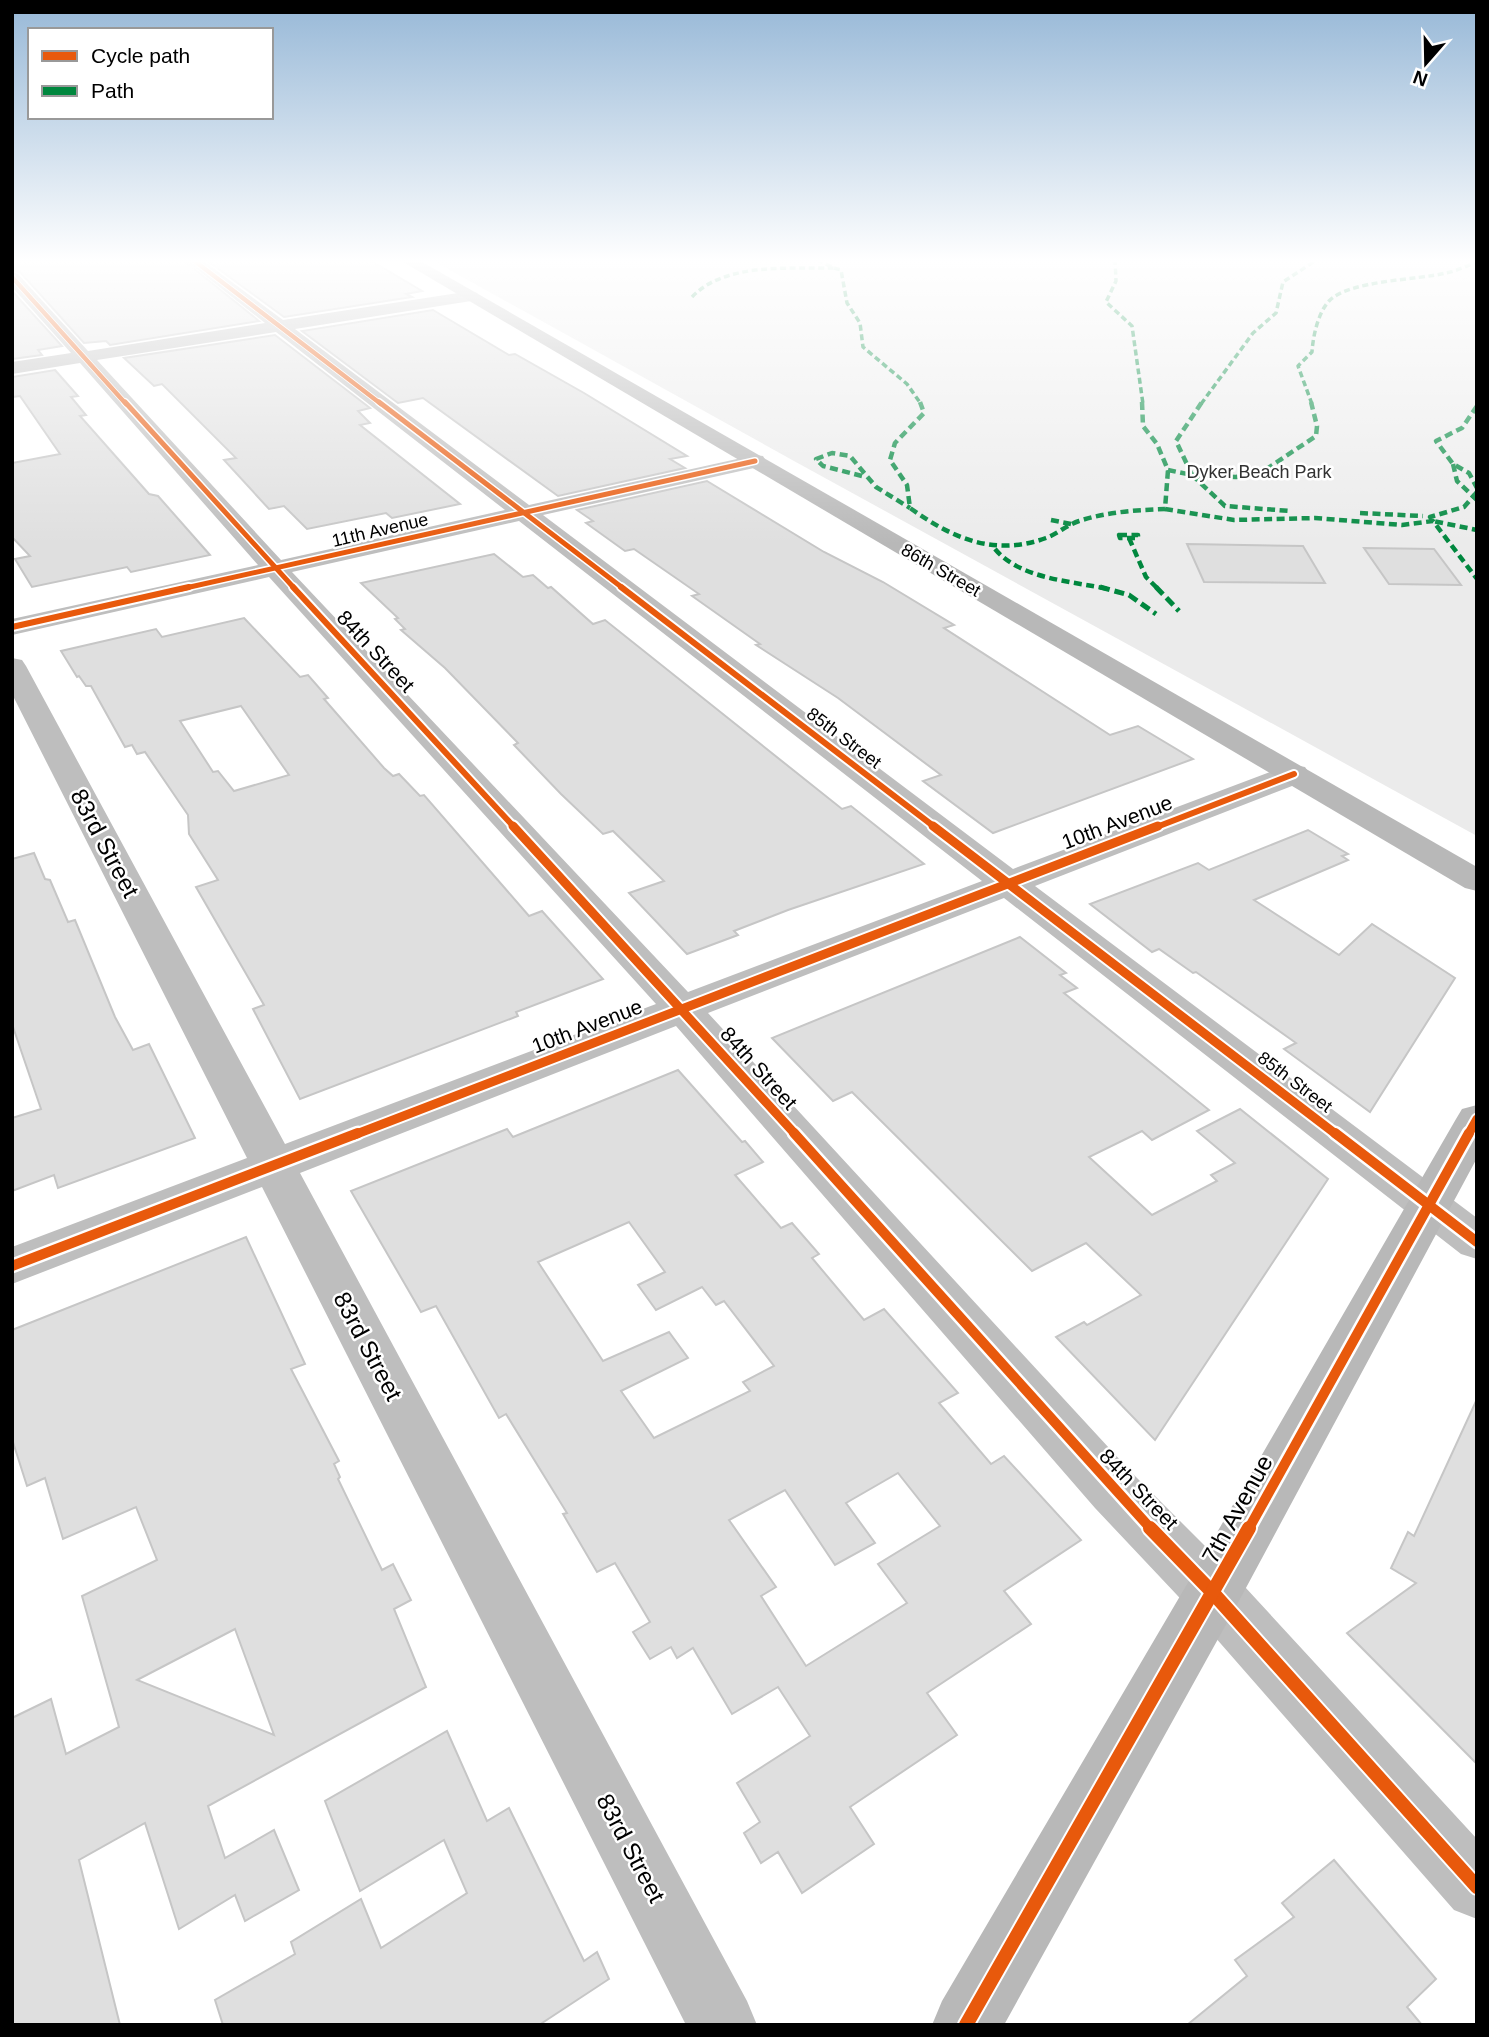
<svg xmlns="http://www.w3.org/2000/svg" width="1489" height="2037" viewBox="0 0 1489 2037" font-family="Helvetica,sans-serif">
  <style>
    .green { fill: #ebebeb }
    .building { fill: #dfdfdf; stroke: #c6c6c6; stroke-width: 2; fill-rule: evenodd }
    .lines { fill: none; stroke-linecap: round; stroke-linejoin: round }
    .minor { fill: #bebebe; fill-rule: evenodd }
    .secondary { fill: #b8b8b8; fill-rule: evenodd }
    .quiet-far2 { stroke: #00873e; stroke-width: 3.5; stroke-dasharray: 6 3.5; stroke-linecap: butt }
    .quiet-far1 { stroke: #00873e; stroke-width: 4.5; stroke-dasharray: 8 4.5; stroke-linecap: butt }
    .quiet { stroke: #00873e; stroke-width: 5; stroke-dasharray: 10 5; stroke-linecap: butt }
    .cycleway-far5-casing { stroke: #fff; stroke-width: 6 }
    .cycleway-far4-casing { stroke: #fff; stroke-width: 8 }
    .cycleway-far3-casing { stroke: #fff; stroke-width: 10 }
    .cycleway-far2-casing { stroke: #fff; stroke-width: 13 }
    .cycleway-far1-casing { stroke: #fff; stroke-width: 15 }
    .cycleway-casing { stroke: #fff; stroke-width: 18 }
    .cycleway-far5 { stroke: #e8590c; stroke-width: 4.5 }
    .cycleway-far4 { stroke: #e8590c; stroke-width: 5 }
    .cycleway-far3 { stroke: #e8590c; stroke-width: 6 }
    .cycleway-far2 { stroke: #e8590c; stroke-width: 9 }
    .cycleway-far1 { stroke: #e8590c; stroke-width: 10 }
    .cycleway { stroke: #e8590c; stroke-width: 14 }
    .labels { text-anchor: middle; dominant-baseline: central; stroke-width: 5; stroke-linejoin: round; paint-order: stroke }
    .far-park-label { font-size: 18px; fill: #323232; stroke: #fff }
    .far-street-label { font-size: 18px; fill: #000; stroke: #fff }
    .street-label { font-size: 21px; fill: #000; stroke: #fff }
    .near-street-label { font-size: 24px; fill: #000; stroke: #fff }
  </style>
  <rect width="100%" height="100%" fill="#fff"/>
  <path class="green" d="M430,259H1477V836L794,461Z"/>
  <g class="building">
    <path d="M12,259H182L259,321L110,345L106,341L84,343L20,272L12,270Z"/>
    <path d="M205,259H368L422,291L406,294L412,297L284,317Z"/>
    <path d="M12,291L62,346L38,350L42,355L12,359Z"/>
    <path d="M433,310L509,355L515,354L584,393L687,456L670,459L685,468L558,496L423,398L398,403L302,331Z"/>
    <path d="M275,335L370,408L358,411L370,423L360,425L460,504L392,518L386,513L307,529L284,506L269,509L224,460L236,458L162,384L154,386L124,358Z"/>
    <path d="M55,370L78,396L71,397L86,415L80,416L149,494L158,496L210,555L131,572L127,567L32,587L15,559L30,556L12,537V463L60,454L20,396L12,397V377Z"/>
    <path d="M707,481L824,552L883,582L954,625L944,628L1110,735L1138,726L1193,759L993,833L923,781L941,775L838,698L756,645L760,644L692,596L699,594L634,549L625,551L586,523L593,521L577,510Z"/>
    <path d="M1187,544L1303,546L1325,583L1204,582Z"/>
    <path d="M1364,548L1434,549L1461,585L1389,584Z"/>
    <path d="M494,554L523,577L533,575L548,588L551,587L593,624L605,620L842,809L851,806L924,864L788,910L734,931L738,935L687,954L629,893L664,881L613,831L603,834L561,794L514,745L518,743L445,668L401,630L405,629L395,619L398,618L361,583Z"/>
    <path d="M244,618L300,677L308,675L328,698L324,699L384,768L393,776L399,774L420,796L424,795L529,916L542,911L603,979L516,1012L518,1016L300,1099L253,1009L264,1005L196,887L218,880L189,834L188,815L145,752L137,754L132,745L125,747L91,686H86L79,676L77,677L61,651L156,629L162,637ZM241,706L289,775L234,791L218,771L213,772L180,721Z"/>
    <path d="M1308,830L1348,854L1342,856L1348,860L1254,900L1339,955L1372,924L1455,978L1370,1112L1284,1049L1296,1043L1196,972L1193,973L1159,949L1152,952L1090,904L1198,863L1209,870Z"/>
    <path d="M34,853L45,879L50,880L68,922L75,920L115,1017L133,1050L149,1044L195,1138L58,1188L54,1175L12,1191V1118L41,1109L12,1024V859Z"/>
    <path d="M1020,937L1066,973L1060,975L1077,988L1064,993L1209,1110L1152,1140L1142,1131L1089,1157L1152,1215L1217,1181L1211,1175L1235,1163L1197,1131L1240,1109L1328,1179L1155,1440L1056,1337L1084,1322L1087,1325L1141,1295L1086,1243L1032,1271L852,1092L833,1101L772,1038Z"/>
    <path d="M678,1070L742,1142L745,1141L763,1162L735,1175L781,1228L792,1223L819,1254L812,1258L864,1320L884,1309L958,1393L939,1403L991,1464L1004,1456L1081,1540L1004,1591L1031,1624L927,1693L957,1735L850,1807L874,1844L802,1893L778,1852L761,1863L744,1833L760,1822L737,1783L810,1736L778,1687L732,1714L693,1648L677,1658L671,1647L650,1659L633,1632L650,1622L615,1563L597,1572L563,1514L567,1513L506,1414L499,1418L436,1306L421,1312L351,1191L507,1129L513,1137ZM629,1222L665,1272L638,1285L656,1310L702,1287L716,1305L724,1301L774,1366L743,1382L750,1391L654,1438L621,1391L688,1358L669,1332L603,1361L538,1262ZM898,1473L940,1526L878,1564L907,1603L806,1666L761,1596L776,1587L729,1520L785,1490L835,1565L875,1543L846,1503Z"/>
    <path d="M246,1237L305,1364L291,1369L339,1461L334,1464L340,1477L338,1479L382,1570L393,1564L411,1600L394,1609L426,1687L208,1806L225,1858L274,1830L299,1890L245,1921L235,1895L179,1929L145,1823L79,1860L120,2025H12V1718L51,1699L66,1754L119,1727L82,1596L157,1560L136,1507L63,1539L45,1478L27,1486L12,1439V1330ZM235,1629L274,1735L137,1680Z"/>
    <path d="M1477,1399V1764L1347,1633L1416,1583L1391,1568L1408,1532L1414,1536Z"/>
    <path d="M447,1731L487,1821L509,1808L584,1961L597,1952L609,1979L539,2025H223L215,2000L295,1954L291,1942L361,1899L381,1948L467,1893L444,1840L360,1891L325,1801Z"/>
    <path d="M1334,1860L1436,1979L1407,2007L1422,2025H1187L1247,1976L1235,1960L1294,1917L1282,1903Z"/>
  </g>
  <g class="lines">
    <path class="minor" d="M184,259H201L283,320L471,291L477,293L479,296L471,301L295,329L529,505L755,455L763,456L766,461L763,466L543,515L1013,869L1283,767L1294,765L1305,767L1310,774L1305,781L1035,886L1477,1218V1259L1461,1254L1004,898L708,1013L1133,1474L1233,1574L1477,1839V1919L1454,1910L1193,1612L1095,1508L676,1026L300,1173L747,2001L757,2025H686L262,1187L12,1284V1247L247,1158L12,694V658L22,660L26,666L285,1144L656,1004L269,577L12,635V619L258,565L80,363L12,374V362L71,353L12,287V272L18,274L88,351L265,323ZM276,332L505,510L281,560L97,360ZM519,521L982,881L688,992L292,572Z"/>
    <g class="secondary">
      <path d="M398,259H417L1477,867V891L1465,888Z"/>
      <path d="M1477,1105V1158L1233,1612L1004,2025H932L942,2001L1193,1574L1456,1119L1462,1109Z"/>
    </g>
    <g class="quiet-far2">
      <path d="M1115,259L1116,281L1106,302L1132,326L1143,404"/>
      <path d="M834,268L841,270L847,303L860,323L863,347L907,384L921,404"/>
      <path d="M692,297C725,262 789,269 834,268L816,259"/>
      <path d="M1477,349V358"/>
      <path d="M1201,404L1253,333L1276,313L1283,282L1318,259"/>
      <path d="M1312,404L1298,366L1312,352C1313,336 1318,313 1329,301C1349,280 1418,280 1446,273C1456,271 1467,266 1477,262"/>
    </g>
    <g class="quiet-far1">
      <path d="M920,402L924,413L895,443L890,460L907,485L910,508C952,538 994,557 1046,538C1057,534 1067,525 1079,521C1107,512 1136,510 1165,509L1168,470"/>
      <path d="M1142,402L1143,426L1157,444L1168,470L1192,475L1176,441L1202,402"/>
      <path d="M1477,406L1462,428L1436,441L1453,464L1469,473L1477,488"/>
      <path d="M1453,464L1457,481L1477,500"/>
      <path d="M1192,475L1236,477L1262,472L1316,436L1317,426L1311,402"/>
      <path d="M1192,475L1225,506L1290,511"/>
      <path d="M862,476L823,466L816,459L832,453L850,456L876,487L910,508"/>
      <path d="M1477,492L1464,507L1430,517L1433,521L1477,530"/>
      <path d="M1165,509L1234,520L1315,518L1402,525L1433,521L1477,579"/>
      <path d="M1360,513L1423,516"/>
      <path d="M1051,520L1071,524"/>
      <path d="M1119,535H1138V538H1120Z"/>
      <path d="M1129,538L1146,577L1158,589"/>
      <path d="M995,549C1020,579 1071,581 1108,589"/>
    </g>
    <g class="quiet">
      <path d="M1100,587L1129,595L1156,614"/>
      <path d="M1156,587L1179,611"/>
    </g>
    <defs>
      <g id="cycleway-far5">
        <path d="M192,259L381,404"/>
        <path d="M12,277L126,404"/>
      </g>
      <g id="cycleway-far4">
        <path d="M125,402L295,589"/>
        <path d="M379,402L624,589"/>
        <path d="M181,589L755,461"/>
      </g>
      <g id="cycleway-far3">
        <path d="M293,587L515,828"/>
        <path d="M621,587L936,828"/>
        <path d="M12,627L189,587"/>
        <path d="M1154,828L1294,774"/>
      </g>
      <g id="cycleway-far2">
        <path d="M513,826L796,1135"/>
        <path d="M933,826L1337,1135"/>
        <path d="M354,1135L1158,826"/>
        <path d="M1468,1135L1477,1119"/>
      </g>
      <g id="cycleway-far1">
        <path d="M794,1133L1152,1530"/>
        <path d="M1335,1133L1477,1242"/>
        <path d="M12,1266L358,1133"/>
        <path d="M1248,1530L1469,1133"/>
      </g>
      <g id="cycleway">
        <path d="M1150,1528L1213,1593L1477,1887"/>
        <path d="M966,2025L1249,1528"/>
      </g>
    </defs>
    <use href="#cycleway-far5" class="cycleway-far5-casing"/>
    <use href="#cycleway-far4" class="cycleway-far4-casing"/>
    <use href="#cycleway-far3" class="cycleway-far3-casing"/>
    <use href="#cycleway-far2" class="cycleway-far2-casing"/>
    <use href="#cycleway-far1" class="cycleway-far1-casing"/>
    <use href="#cycleway" class="cycleway-casing"/>
    <use href="#cycleway-far5" class="cycleway-far5"/>
    <use href="#cycleway-far4" class="cycleway-far4"/>
    <use href="#cycleway-far3" class="cycleway-far3"/>
    <use href="#cycleway-far2" class="cycleway-far2"/>
    <use href="#cycleway-far1" class="cycleway-far1"/>
    <use href="#cycleway" class="cycleway"/>
  </g>
  <linearGradient id="sky" x2="0" y2="1"><stop stop-color="#97b8d7"/><stop offset="0.48" stop-color="#fff"/><stop offset="1" stop-color="#fff" stop-opacity="0"/></linearGradient>
  <rect width="1489" height="544" fill="url(#sky)"/>
  <g class="labels">
    <g class="far-park-label">
      <text x="1259" y="472">Dyker Beach Park</text>
    </g>
    <g class="far-street-label">
      <text transform="translate(380 530) rotate(-13)">11th Avenue</text>
      <text transform="translate(941 570) rotate(30)">86th Street</text>
      <text transform="translate(844 738) rotate(37)">85th Street</text>
      <text transform="translate(1295 1082) rotate(37)">85th Street</text>
    </g>
    <g class="street-label">
      <text transform="translate(376 651) rotate(47)">84th Street</text>
      <text transform="translate(1117 822) rotate(-21)">10th Avenue</text>
      <text transform="translate(587 1026) rotate(-21)">10th Avenue</text>
      <text transform="translate(759 1068) rotate(48)">84th Street</text>
      <text transform="translate(1139 1489) rotate(46)">84th Street</text>
    </g>
    <g class="near-street-label">
      <text transform="translate(105 843) rotate(62)">83rd Street</text>
      <text transform="translate(368 1346) rotate(62)">83rd Street</text>
      <text transform="translate(1237 1509) rotate(-61)">7th Avenue</text>
      <text transform="translate(631 1848) rotate(62)">83rd Street</text>
    </g>
  </g>
  <rect width="1489" height="2037" fill="none" stroke="#000000" stroke-width="28"/>
  <rect x="28" y="28" width="245" height="91" fill="#ffffff" stroke="#999999" stroke-width="2"/>
  <rect x="42" y="51" width="35" height="10" fill="#e8590c" stroke="#999999" stroke-width="2"/>
  <text x="91" y="63" font-size="21" fill="#000000">Cycle path</text>
  <rect x="42" y="86" width="35" height="10" fill="#00873e" stroke="#999999" stroke-width="2"/>
  <text x="91" y="98" font-size="21" fill="#000000">Path</text>
  <g transform="translate(1426 63) rotate(200)" stroke="#ffffff" stroke-width="5" paint-order="stroke">
  <path d="M0-5L12 26L0 18L-12 26Z" fill="#000000"/>
  <text y="-10" font-size="19" font-weight="bold" text-anchor="middle" fill="#000000">N</text>
  </g>
</svg>
